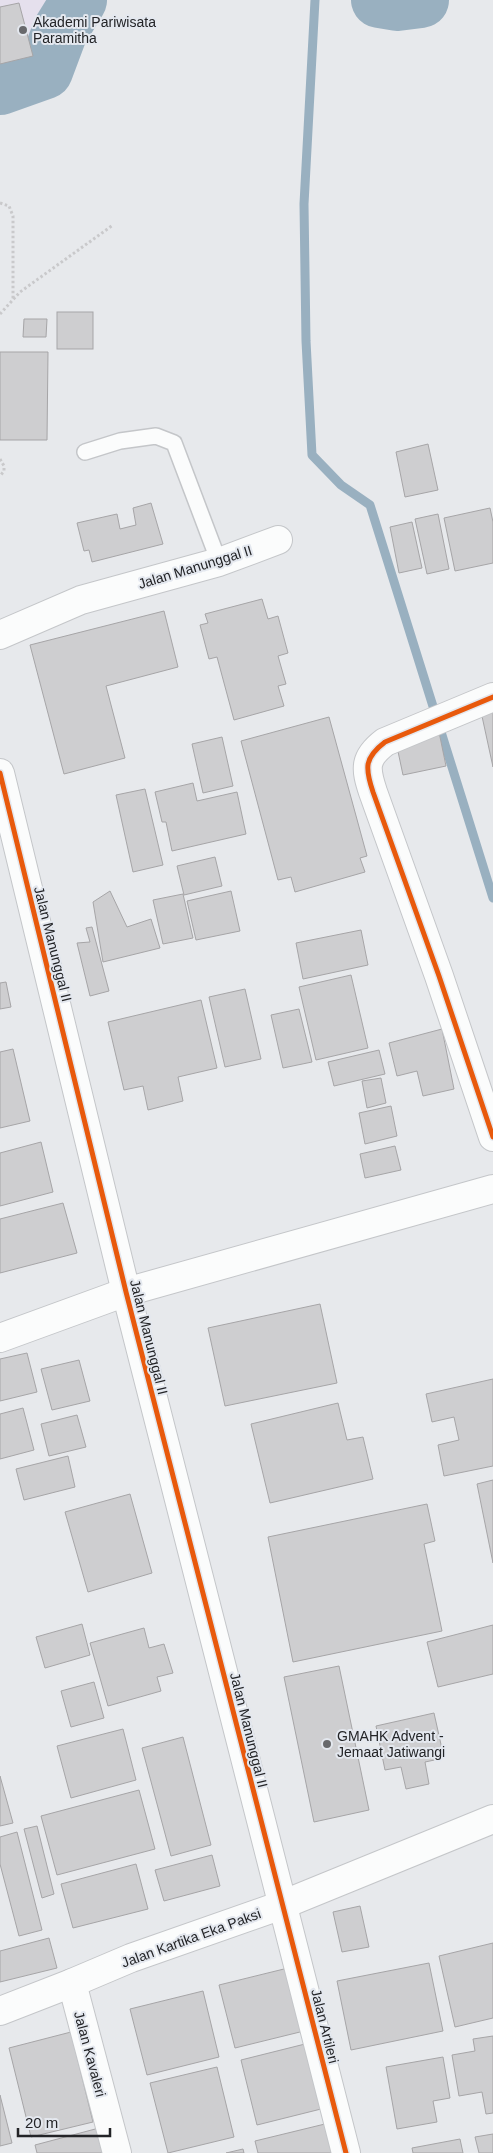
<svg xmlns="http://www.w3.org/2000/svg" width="493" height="2153" viewBox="0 0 493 2153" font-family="Helvetica,sans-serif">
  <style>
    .education { fill: #e5e0ed }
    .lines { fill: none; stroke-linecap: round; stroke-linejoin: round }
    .stream { stroke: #99b0c0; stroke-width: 9 }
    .river { stroke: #99b0c0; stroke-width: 56 }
    .building { fill: #ceced0; stroke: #a6a5a7 }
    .lane-casing { stroke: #c4c6c9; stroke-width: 18 }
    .street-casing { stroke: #c4c6c9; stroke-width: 30 }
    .path { stroke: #c9c9cb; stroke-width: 3; stroke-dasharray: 2.5 2.5; stroke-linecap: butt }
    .lane { stroke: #fbfcfc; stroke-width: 15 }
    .street { stroke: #fbfcfc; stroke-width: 28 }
    .cycleway-casing { stroke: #e4e8ef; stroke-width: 8 }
    .cycleway { stroke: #e8590c; stroke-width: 5 }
    .poi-dot { fill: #68696c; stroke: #e4e8ef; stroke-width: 2 }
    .labels { text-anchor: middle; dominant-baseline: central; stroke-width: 4; stroke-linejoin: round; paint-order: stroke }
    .poi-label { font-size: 14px; fill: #232427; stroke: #e4e8ef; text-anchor: start }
    .street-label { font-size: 14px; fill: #232427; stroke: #e4e8ef }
  </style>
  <rect width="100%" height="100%" fill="#e7e9ec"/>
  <path class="education" d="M0,0H59L33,60L0,72Z"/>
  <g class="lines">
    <path class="stream" d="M315,0L304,204L306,341L312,455L341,485L370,505L493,898"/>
    <g class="river">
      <path d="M379,0L397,3L421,0"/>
      <path d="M0,87L45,71L60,31L79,0"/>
    </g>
  </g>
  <g class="building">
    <path d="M19,3L33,56L0,64V7Z"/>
    <rect x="57" y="312" width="36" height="37"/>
    <path d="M24,319H47L46,337H23Z"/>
    <path d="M0,352H48L47,440H0Z"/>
    <path d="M428,444L438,490L405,497L396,452Z"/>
    <path d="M151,503L163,544L92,562L89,550L84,551L77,523L117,514L120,529L136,525L133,508Z"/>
    <path d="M490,508L493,522V563L455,571L444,518Z"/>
    <path d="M438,514L449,569L427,574L415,519Z"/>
    <path d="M412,522L422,568L399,573L390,527Z"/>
    <path d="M262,599L268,619L278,616L288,653L278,656L286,684L278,686L284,706L234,720L217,657L209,659L200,625L208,623L205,614Z"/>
    <path d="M164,611L178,667L106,686L125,758L64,774L30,645Z"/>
    <path d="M493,704V767L480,707Z"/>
    <path d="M329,717L367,856L360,858L365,872L295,892L291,877L278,880L241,741Z"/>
    <path d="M439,732L446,766L403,775L396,742Z"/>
    <path d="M222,737L233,786L203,793L192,744Z"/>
    <path d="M193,783L197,801L237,792L246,834L172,851L166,822H162L155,792Z"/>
    <path d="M145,789L163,865L133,872L116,795Z"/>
    <path d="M215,857L222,886L184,895L177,866Z"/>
    <path d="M110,891L127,927L151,919L160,948L103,962L93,902Z"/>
    <path d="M231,891L240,931L196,940L187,901Z"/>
    <path d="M183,894L193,938L163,944L153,900Z"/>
    <path d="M92,927L109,991L90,996L77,943L90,942L86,928Z"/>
    <path d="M361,930L368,965L303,979L296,943Z"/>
    <path d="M351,975L368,1048L316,1060L299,987Z"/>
    <path d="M6,982L11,1007L0,1009V983Z"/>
    <path d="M245,989L261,1059L225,1067L209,997Z"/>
    <path d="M201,1000L217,1068L178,1077L183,1101L148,1110L143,1086L124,1090L108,1022Z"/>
    <path d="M299,1009L312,1062L283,1068L271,1015Z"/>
    <path d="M442,1029L454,1089L423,1096L417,1071L397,1076L389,1043Z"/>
    <path d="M13,1049L30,1121L0,1128V1052Z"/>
    <path d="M379,1050L385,1074L334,1086L328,1062Z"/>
    <path d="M381,1078L386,1103L367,1108L362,1081Z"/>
    <path d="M391,1106L397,1136L365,1144L359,1113Z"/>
    <path d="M41,1142L53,1192L0,1206V1153Z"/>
    <path d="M395,1146L401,1170L365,1178L360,1154Z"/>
    <path d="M63,1203L77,1253L0,1273V1219Z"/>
    <path d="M320,1304L337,1383L225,1406L208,1328Z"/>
    <path d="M27,1353L37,1392L0,1401V1359Z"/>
    <path d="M79,1360L90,1401L52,1410L41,1369Z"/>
    <path d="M493,1379V1466L444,1476L438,1445L459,1440L454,1417L432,1422L426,1394Z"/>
    <path d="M338,1403L347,1440L363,1437L373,1479L270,1503L251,1424Z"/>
    <path d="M23,1408L34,1450L0,1459V1414Z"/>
    <path d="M77,1415L86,1447L49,1456L41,1424Z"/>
    <path d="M68,1456L75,1487L24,1500L16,1469Z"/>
    <path d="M493,1480V1563L477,1484Z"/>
    <path d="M130,1494L152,1573L88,1592L65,1512Z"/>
    <path d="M427,1504L435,1541L424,1544L442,1631L293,1662L268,1537Z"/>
    <path d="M82,1624L90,1655L45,1668L36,1637Z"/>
    <path d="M493,1625V1674L438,1687L427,1642Z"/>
    <path d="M144,1628L149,1648L164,1644L173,1673L157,1677L161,1691L108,1706L90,1643Z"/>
    <path d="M339,1666L369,1810L314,1822L284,1677Z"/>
    <path d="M94,1682L104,1718L71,1727L61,1691Z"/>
    <path d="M434,1713L444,1758L425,1762L429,1784L406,1789L401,1767L385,1770L376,1726Z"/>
    <path d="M123,1729L136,1780L71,1798L57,1746Z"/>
    <path d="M183,1737L211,1845L171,1856L142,1748Z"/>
    <path d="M0,1776L13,1823L0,1826Z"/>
    <path d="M139,1790L155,1849L57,1875L41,1816Z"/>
    <path d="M37,1826L54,1894L42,1898L24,1829Z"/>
    <path d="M17,1832L42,1930L19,1936L0,1864V1837Z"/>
    <path d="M212,1855L220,1886L164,1901L155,1870Z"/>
    <path d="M136,1864L148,1909L73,1928L61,1884Z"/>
    <path d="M360,1906L369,1947L342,1952L333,1912Z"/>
    <path d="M49,1938L57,1968L0,1982V1951Z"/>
    <path d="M493,1943V2018L455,2027L439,1956Z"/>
    <path d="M429,1963L443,2031L351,2050L337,1981Z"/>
    <path d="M288,1968L304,2031L235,2048L219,1985Z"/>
    <path d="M203,1991L219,2057L147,2075L130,2009Z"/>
    <path d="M71,2032L93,2122L31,2137L9,2048Z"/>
    <path d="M493,2036V2113L486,2114L482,2092L459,2096L452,2055L475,2051L473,2039Z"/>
    <path d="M305,2044L321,2109L257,2125L241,2060Z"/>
    <path d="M443,2057L450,2098L433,2101L437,2122L397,2129L386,2067Z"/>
    <path d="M217,2067L234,2137L168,2153L150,2083Z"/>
    <path d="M0,2095L12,2143L0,2146Z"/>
    <path d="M329,2123L336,2153H258L255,2141Z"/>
    <path d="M99,2128L106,2153H37L35,2145Z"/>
    <path d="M493,2134V2153H479L475,2137Z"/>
    <path d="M460,2139L463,2153H413L412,2148Z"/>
    <path d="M243,2149L244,2153H226Z"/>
  </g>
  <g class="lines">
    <defs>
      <path id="lane" d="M85,452L120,441L156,436L174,443L219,562"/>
      <g id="street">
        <path d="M0,635L81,600L219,562L278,540"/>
        <path d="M493,697L385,742C364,758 365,768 373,792L439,976L493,1137"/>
        <path d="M0,773L126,1292L346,2153"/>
        <path d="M0,1338L126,1292L493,1189"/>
        <path d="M72,1983L117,2153"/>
        <path d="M0,2011L72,1983L131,1958L282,1905L493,1819"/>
      </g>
    </defs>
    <use href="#lane" class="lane-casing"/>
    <use href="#street" class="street-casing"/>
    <g class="path">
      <path d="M0,203L9,206L13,216V299"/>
      <path d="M0,314L20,292L113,225"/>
      <path d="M0,459L4,466V471L0,476"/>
    </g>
    <use href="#lane" class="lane"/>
    <use href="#street" class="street"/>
    <defs>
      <g id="cycleway">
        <path d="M493,697L385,742C364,758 365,768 373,792L439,976L493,1137"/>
        <path d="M0,773L126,1292L346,2153"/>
      </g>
    </defs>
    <use href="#cycleway" class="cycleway-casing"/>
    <use href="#cycleway" class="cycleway"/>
  </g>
  <g class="poi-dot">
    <circle cx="23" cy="30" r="5"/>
    <circle cx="327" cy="1744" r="5"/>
  </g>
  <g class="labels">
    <g class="poi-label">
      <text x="33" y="22">Akademi Pariwisata<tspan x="33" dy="16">Paramitha</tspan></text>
      <text x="337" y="1736">GMAHK Advent -<tspan x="337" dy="16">Jemaat Jatiwangi</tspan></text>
    </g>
    <g class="street-label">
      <text transform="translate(195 567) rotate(-17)">Jalan Manunggal II</text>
      <text transform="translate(53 944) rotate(76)">Jalan Manunggal II</text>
      <text transform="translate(149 1337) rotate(76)">Jalan Manunggal II</text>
      <text transform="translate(249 1730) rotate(76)">Jalan Manunggal II</text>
      <text transform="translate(191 1938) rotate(-20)">Jalan Kartika Eka Paksi</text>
      <text transform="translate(325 2026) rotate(76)">Jalan Artileri</text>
      <text transform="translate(90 2054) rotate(75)">Jalan Kavaleri</text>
    </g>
  </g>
  <path d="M18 2128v8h92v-8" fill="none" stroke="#232427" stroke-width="2.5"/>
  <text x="25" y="2128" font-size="15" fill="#232427" stroke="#e4e8ef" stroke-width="4" paint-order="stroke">20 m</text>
</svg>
